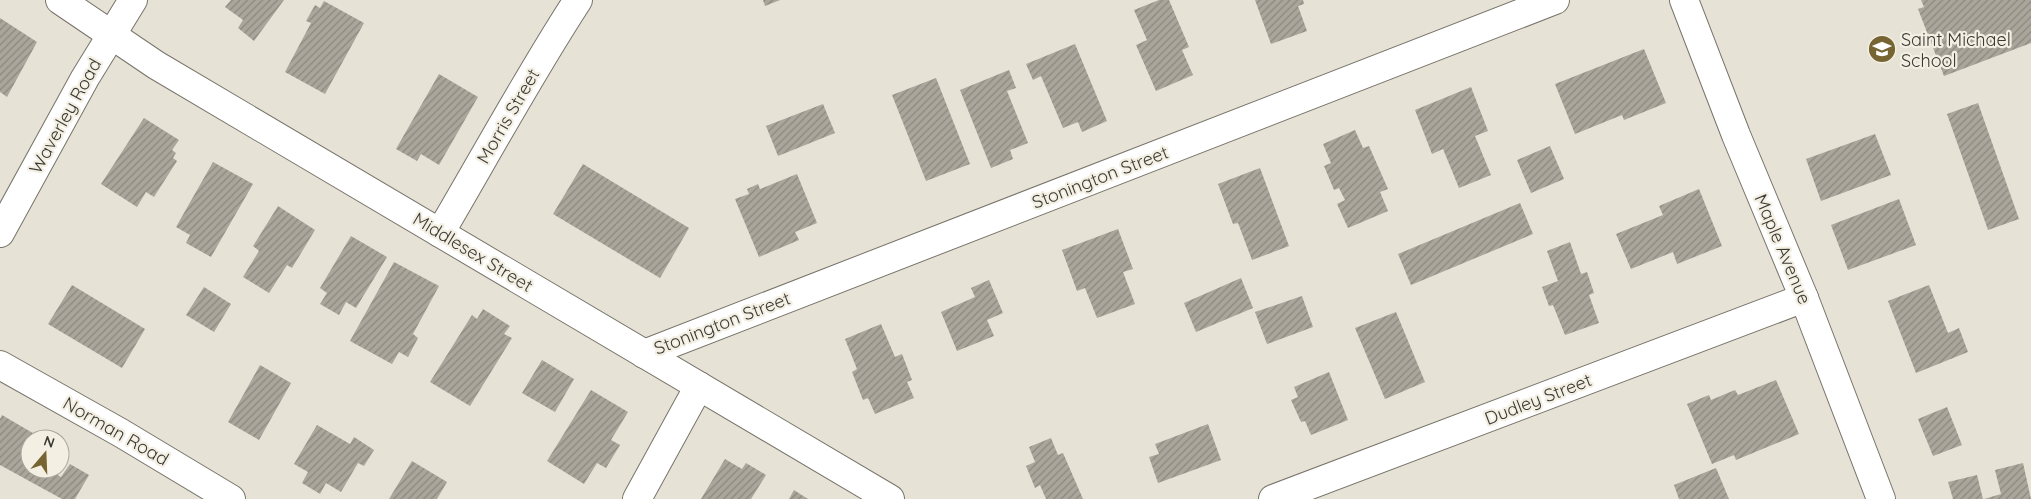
<svg xmlns="http://www.w3.org/2000/svg" width="2031" height="499" viewBox="0 0 2031 499" font-family="Quicksand,sans-serif">
  <style>
    .building { fill: url(#building-hatch) }
    .lines { fill: none; stroke-linecap: round; stroke-linejoin: round }
    .street-casing { stroke: #78746a; stroke-width: 30 }
    .secondary-casing { stroke: #78746a; stroke-width: 30 }
    .street { stroke: #fff; stroke-width: 28 }
    .secondary { stroke: #fff; stroke-width: 28 }
    .labels { text-anchor: middle; dominant-baseline: central; stroke-width: 4.5; stroke-linejoin: round; paint-order: stroke }
    .poi-label { font-size: 18px; fill: #3a3934; stroke: #f3efe3; text-anchor: start }
    .street-label { font-size: 18px; fill: #3a3934; stroke: #f3efe3 }
  </style>
  <defs>
    <pattern id="building-hatch" width="6" height="6" patternUnits="userSpaceOnUse" patternTransform="scale(1.25)"><rect width="6" height="6" fill="#aba69b"/><path d="M-1 1l2-2M0 6l6-6M5 7l2-2" fill="none" stroke="#8c887f"/></pattern>
  </defs>
  <rect width="100%" height="100%" fill="#e6e2d6"/>
  <g class="building">
    <path d="M231,0H284L254,41L238,28L243,20L225,7Z"/>
    <path d="M763,0H780L765,6Z"/>
    <path d="M1159,0H1169L1189,47L1182,50L1193,75L1156,91L1136,45L1147,40L1134,10Z"/>
    <path d="M1255,0H1303L1304,4L1298,6L1307,31L1271,44Z"/>
    <path d="M1921,0H2031V43L1944,76L1918,9L1924,7Z"/>
    <path d="M324,1L364,23L325,94L285,72L311,23L306,21L315,5L320,8Z"/>
    <path d="M0,18L37,42L7,97L0,92Z"/>
    <path d="M1075,44L1107,121L1082,132L1078,122L1063,128L1041,76L1033,80L1026,64Z"/>
    <path d="M1644,49L1666,103L1624,120L1622,115L1575,134L1555,84Z"/>
    <path d="M1009,70L1016,88L1007,91L1028,143L1010,150L1013,159L991,168L960,90Z"/>
    <path d="M439,74L478,97L439,165L421,154L417,161L396,149Z"/>
    <path d="M936,78L970,164L926,181L892,95Z"/>
    <path d="M1471,87L1488,131L1475,136L1491,175L1459,188L1443,149L1432,154L1415,110Z"/>
    <path d="M1978,103L2019,219L1988,230L1947,114Z"/>
    <path d="M823,104L835,133L778,156L766,126Z"/>
    <path d="M144,118L179,140L172,150L176,153L173,158L177,161L154,197L146,192L137,207L101,184Z"/>
    <path d="M1355,130L1363,148L1369,146L1388,189L1380,192L1388,211L1348,228L1337,204L1345,200L1339,188L1334,190L1324,166L1331,163L1323,144Z"/>
    <path d="M1875,134L1891,175L1821,201L1806,159Z"/>
    <path d="M1550,146L1564,179L1531,193L1517,160Z"/>
    <path d="M213,162L253,184L211,257L186,243L190,235L176,227Z"/>
    <path d="M583,164L689,228L660,278L553,214Z"/>
    <path d="M1260,168L1289,246L1252,260L1238,223L1233,224L1218,184Z"/>
    <path d="M797,174L817,223L795,232L799,240L759,257L735,199L749,194L747,189L758,184L760,189Z"/>
    <path d="M1699,189L1722,246L1677,264L1673,252L1631,269L1616,234L1663,215L1659,206Z"/>
    <path d="M1899,199L1916,245L1848,270L1831,225Z"/>
    <path d="M1520,203L1533,234L1411,285L1398,254Z"/>
    <path d="M278,206L315,230L292,268L287,265L269,293L243,277L259,251L253,246Z"/>
    <path d="M1118,229L1133,269L1123,272L1135,304L1097,318L1085,288L1077,291L1062,250Z"/>
    <path d="M351,236L387,257L356,308L346,302L339,315L320,304L327,293L320,288Z"/>
    <path d="M1570,242L1581,274L1587,272L1594,293L1589,295L1599,323L1565,335L1553,305L1549,306L1542,287L1558,281L1547,251Z"/>
    <path d="M394,262L439,286L413,334L418,338L408,357L399,352L392,364L350,341Z"/>
    <path d="M1241,278L1253,308L1196,332L1184,303Z"/>
    <path d="M989,280L1003,313L987,320L994,336L957,351L941,312L975,297L971,288Z"/>
    <path d="M72,285L145,329L122,368L48,324Z"/>
    <path d="M1929,285L1948,333L1959,328L1968,352L1916,373L1888,301Z"/>
    <path d="M204,287L231,304L214,332L186,315Z"/>
    <path d="M1302,296L1313,327L1267,344L1255,312Z"/>
    <path d="M483,309L510,326L504,334L512,338L470,406L430,382L472,315L477,319Z"/>
    <path d="M1396,312L1425,382L1385,399L1355,328Z"/>
    <path d="M881,324L895,357L902,354L912,380L907,382L914,398L875,414L868,398L863,400L852,372L857,369L845,339Z"/>
    <path d="M542,360L574,379L555,412L522,393Z"/>
    <path d="M260,365L291,383L259,440L228,422Z"/>
    <path d="M1329,372L1348,420L1311,435L1305,421L1301,422L1291,400L1298,397L1294,387Z"/>
    <path d="M1776,380L1799,434L1736,460L1734,455L1712,464L1687,404L1709,395L1711,400L1735,390L1738,395Z"/>
    <path d="M591,390L628,412L611,440L620,445L606,468L597,463L584,484L547,461Z"/>
    <path d="M1947,407L1962,445L1933,456L1918,419Z"/>
    <path d="M2,415L43,439H30V469H48L61,477L70,464L89,475L75,499H62L0,465V419Z"/>
    <path d="M1208,424L1221,460L1158,483L1149,457L1159,454L1155,444Z"/>
    <path d="M317,425L350,444L354,437L374,450L364,466L358,463L341,492L326,483L320,494L302,483L308,472L294,464Z"/>
    <path d="M1051,438L1058,455L1063,453L1083,499H1046L1040,485L1035,488L1026,466L1035,462L1029,447Z"/>
    <path d="M725,459L742,469L746,463L766,475L751,499H701Z"/>
    <path d="M412,461L447,482L437,499H389Z"/>
    <path d="M2023,463L2031,499H1984L2001,494L1995,470Z"/>
    <path d="M1716,468L1729,499H1679L1674,485Z"/>
    <path d="M1977,475L1983,499H1953L1948,482Z"/>
    <path d="M794,490L808,499H789Z"/>
  </g>
  <g class="lines">
    <defs>
      <g id="street">
        <path d="M60,0L156,65L890,499"/>
        <path d="M1684,0L1736,135L1804,298L1881,499"/>
        <path d="M440,233C486,155 529,75 578,0"/>
        <path d="M644,354L1555,0"/>
        <path d="M0,365L121,433L231,499"/>
        <path d="M637,499L699,386"/>
        <path d="M1273,499L1804,298"/>
      </g>
      <path id="secondary" d="M0,233L85,78L133,0"/>
    </defs>
    <use href="#street" class="street-casing"/>
    <use href="#secondary" class="secondary-casing"/>
    <use href="#street" class="street"/>
    <use href="#secondary" class="secondary"/>
  </g>
  <defs>
    <symbol id="school-disc" viewBox="-11 -11 22 22"><circle r="9.5" fill="#766432" stroke="#f3efe3"/><path d="M0-5L7-2L0 1L-7-2ZM-4 1L0 2.5L4 1V4Q0 6-4 4Z" fill="#fff"/></symbol>
  </defs>
  <g fill-rule="evenodd">
    <use href="#school-disc" x="1866" y="33" width="32" height="32"/>
  </g>
  <g class="labels">
    <g class="poi-label">
      <text x="1901" y="39">Saint Michael<tspan x="1901" dy="21">School</tspan></text>
    </g>
    <g class="street-label">
      <text transform="translate(65 116) rotate(-61)">Waverley Road</text>
      <text transform="translate(508 116) rotate(-60)">Morris Street</text>
      <text transform="translate(1100 177) rotate(-21)">Stonington Street</text>
      <text transform="translate(1783 249) rotate(67)">Maple Avenue</text>
      <text transform="translate(473 252) rotate(31)">Middlesex Street</text>
      <text transform="translate(722 323) rotate(-21)">Stonington Street</text>
      <text transform="translate(1538 399) rotate(-21)">Dudley Street</text>
      <text transform="translate(116 431) rotate(30)">Norman Road</text>
    </g>
  </g>
  <g transform="translate(45 454) rotate(19)"><circle r="24" fill="#f3efe3" stroke="#a9a69d"/>
  <path d="M0-4L9 19L0 12L-9 19Z" fill="#766432"/>
  <text y="-8" font-size="14" font-weight="bold" text-anchor="middle" fill="#3a3934">N</text>
  </g>
</svg>
